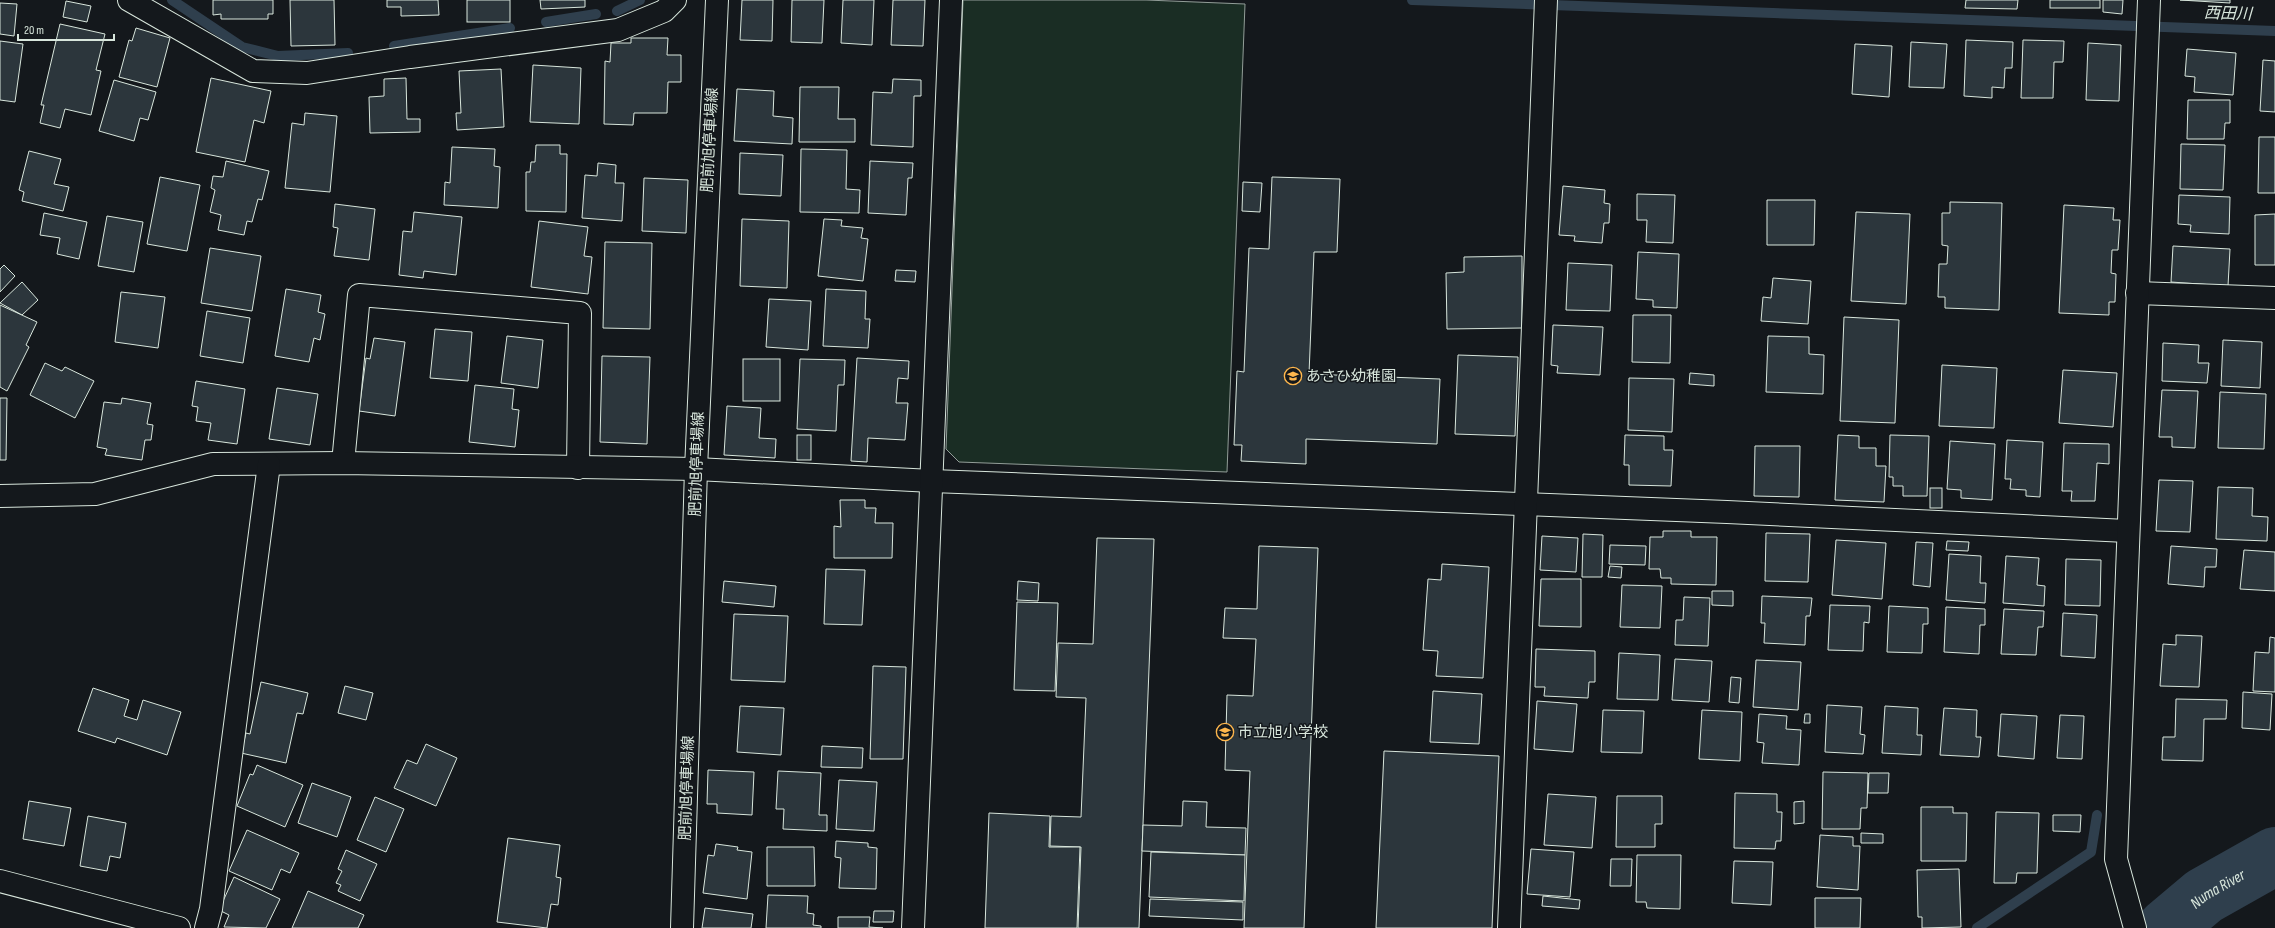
<svg xmlns="http://www.w3.org/2000/svg" width="2275" height="928" viewBox="0 0 2275 928" font-family="'Sofia Sans Condensed','Noto Sans JP',sans-serif">
  <style>
    .green { fill: #1a2d24; stroke: #939e99 }
    .lines { fill: none; stroke-linecap: round; stroke-linejoin: round }
    .stream { stroke: #2f3f4d; stroke-width: 10 }
    .river { stroke: #2f3f4d; stroke-width: 58 }
    .building { fill: #2c363c; stroke: #d8e6dc }
    .minor-casing { stroke: #d8e6dc; stroke-width: 24 }
    .secondary-casing { stroke: #d8e6dc; stroke-width: 24 }
    .minor { stroke: #14181c; stroke-width: 22 }
    .secondary { stroke: #14181c; stroke-width: 22 }
    .labels { text-anchor: middle; dominant-baseline: central; stroke-width: 3; stroke-linejoin: round; paint-order: stroke }
    .street-label { font-size: 15px; fill: #d8e6dc; stroke: #14181c }
    .poi-label { font-size: 15px; fill: #d8e6dc; stroke: #14181c; text-anchor: start }
    .water-label { font-size: 16px; font-style: italic; fill: #d8e6dc; stroke: #14181c }
  </style>
  <rect width="100%" height="100%" fill="#14181c"/>
  <path class="green" d="M963,0H1146L1245,4L1227,472L959,462L946,449Z"/>
  <g class="lines">
    <g class="stream">
      <path d="M172,0L242,47L278,56L348,53"/>
      <path d="M1412,0L2275,31"/>
      <path d="M617,11L640,0"/>
      <path d="M546,22L596,14"/>
      <path d="M394,46L510,28"/>
      <path d="M1977,928L2091,852L2097,815"/>
    </g>
    <path class="river" id="s1" d="M2166,928L2204,896L2275,856"/>
  </g>
  <g class="building">
    <path d="M213,0H273V14H268V19H221V14L213,15Z"/>
    <path d="M290,0H334L335,45L291,46Z"/>
    <path d="M387,0H438L439,15L401,16V7H387Z"/>
    <rect x="467" y="0" width="43" height="22"/>
    <path d="M540,0H585V7L541,9Z"/>
    <path d="M742,0H773L772,41L740,40Z"/>
    <path d="M792,0H824L822,43L791,42Z"/>
    <path d="M843,0H874L872,45L841,43Z"/>
    <path d="M893,0H925L923,46L891,45Z"/>
    <path d="M1966,0H2018L2017,9L1965,8Z"/>
    <rect x="2050" y="0" width="50" height="8"/>
    <path d="M2103,0H2123L2122,14L2103,12Z"/>
    <path d="M2180,0H2230V3Z"/>
    <path d="M66,1L91,6L87,22L63,17Z"/>
    <path d="M0,3L17,4L14,36L0,34Z"/>
    <path d="M60,24L105,34L96,70L101,71L91,115L65,109L60,128L40,123L44,105H41Z"/>
    <path d="M136,28L170,38L157,87L119,77L129,40L132,41Z"/>
    <path d="M631,38H668L667,55H681V82H668L667,113H634L633,125L604,124L605,61L610,62L611,43H631Z"/>
    <path d="M1966,40L2013,42L2012,68H2005L2004,88L1992,87V98L1964,96Z"/>
    <path d="M2023,40L2064,41L2063,62H2054L2053,98H2021Z"/>
    <path d="M0,41L23,44L15,102L0,100Z"/>
    <path d="M1911,42L1947,44L1944,88L1909,87Z"/>
    <path d="M2088,43L2121,45L2119,101L2086,100Z"/>
    <path d="M1855,44L1892,46L1889,97L1852,94Z"/>
    <path d="M2187,49L2236,53L2233,95L2194,92L2195,77L2185,76Z"/>
    <path d="M2263,60L2275,61V112L2260,111Z"/>
    <path d="M533,65L581,68L579,124L530,122Z"/>
    <path d="M501,69L504,127L457,130L456,113H461L459,71Z"/>
    <path d="M211,78L271,91L264,123L254,120L245,162L196,152Z"/>
    <path d="M406,78L407,119H420V132L370,133L369,97L384,96V79Z"/>
    <path d="M893,79L921,80V96H914L913,147L871,145L873,92L892,93Z"/>
    <path d="M114,80L156,92L148,120L140,118L134,141L99,131Z"/>
    <path d="M800,87H839L838,119H855V142H799Z"/>
    <path d="M737,89L774,91L773,116L793,118L792,144L734,141Z"/>
    <path d="M2188,100H2230V123H2225L2224,139H2187Z"/>
    <path d="M305,113L337,116L330,192L285,188L292,123L304,125Z"/>
    <path d="M2259,137H2275V193H2258Z"/>
    <path d="M2181,144L2225,145L2223,190L2180,189Z"/>
    <path d="M536,145H560V154H567L566,212L526,211V172H530L531,162H535Z"/>
    <path d="M452,147L495,149L494,166L500,167L498,208L444,205L445,182L450,183Z"/>
    <path d="M801,149L847,150L846,189L860,190L859,213L800,212Z"/>
    <path d="M29,151L61,159L54,184L69,187L63,211L22,201L24,192L19,190Z"/>
    <path d="M740,153L783,155L781,196L739,194Z"/>
    <path d="M226,161L269,171L262,200L258,199L252,222L247,221L244,235L218,230L221,215L210,212L215,190L211,188L213,176L223,177Z"/>
    <path d="M870,161L913,163L912,178H908L906,215L868,213Z"/>
    <path d="M598,163L616,165L615,183H624L622,221L582,218L585,175L597,176Z"/>
    <path d="M160,177L200,185L187,251L147,244Z"/>
    <path d="M1272,177L1340,179L1337,252H1314L1309,374L1440,379L1437,444L1306,439V464L1241,461L1242,445H1234L1237,371L1244,372L1249,248L1269,249Z"/>
    <path d="M644,178L688,180L686,233L642,231Z"/>
    <path d="M1243,182L1262,183L1260,212L1242,211Z"/>
    <path d="M1563,186L1605,190L1604,203L1610,204L1609,223H1604L1602,243L1574,241L1575,236L1559,235Z"/>
    <path d="M1637,194L1675,195L1673,243L1646,242L1647,220H1637Z"/>
    <path d="M2179,195L2230,197L2229,234L2190,232L2191,225L2178,224Z"/>
    <path d="M1767,200H1815L1814,245H1767Z"/>
    <path d="M1950,202L2002,203L1999,310L1945,308V297H1938L1939,264H1947L1948,246L1942,245V213H1950Z"/>
    <path d="M335,204L375,209L369,260L334,256L338,228L333,227Z"/>
    <path d="M2064,205L2114,208L2113,220H2120L2118,250H2112L2111,273L2116,274L2115,302H2109V315L2059,313Z"/>
    <path d="M414,212L462,217L456,275L424,271L423,278L399,275L403,231L412,232Z"/>
    <path d="M1856,212L1910,214L1906,304L1851,301Z"/>
    <path d="M44,213L87,222L79,259L57,254L60,238L40,235Z"/>
    <path d="M2275,214V265H2255V215Z"/>
    <path d="M107,216L143,222L134,272L98,266Z"/>
    <path d="M742,219L789,221L787,288L740,286Z"/>
    <path d="M824,219L842,220L841,226L863,228L861,238L868,239L863,281L818,276Z"/>
    <path d="M539,221L588,227L584,256L592,257L588,294L531,287Z"/>
    <path d="M605,242L652,243L650,329L603,328Z"/>
    <path d="M2173,246L2230,249L2228,286L2171,282Z"/>
    <path d="M210,248L261,256L252,311L201,303Z"/>
    <path d="M1638,252L1679,254L1677,308L1653,307V300L1636,299Z"/>
    <path d="M1522,256V328L1447,329L1446,273L1464,272V257Z"/>
    <path d="M1568,263L1612,265L1610,311L1566,310Z"/>
    <path d="M4,265L15,276L0,292V269Z"/>
    <path d="M896,270L916,271L915,282L895,281Z"/>
    <path d="M1773,278L1811,281L1808,324L1761,321L1763,297L1771,298Z"/>
    <path d="M22,282L38,300L22,315L0,303Z"/>
    <path d="M286,289L321,295L318,312L325,314L320,340L314,338L309,362L275,356Z"/>
    <path d="M826,289L866,291L865,319H870L868,348L823,346Z"/>
    <path d="M121,292L165,297L158,348L115,342Z"/>
    <path d="M769,299L811,301L808,350L766,347Z"/>
    <path d="M0,305L37,322L26,345L29,347L7,391L0,387Z"/>
    <path d="M207,311L250,318L243,363L200,356Z"/>
    <path d="M1633,315H1671L1670,363L1632,362Z"/>
    <path d="M1844,317L1899,320L1895,423L1840,421Z"/>
    <path d="M1553,325L1603,327L1600,375L1557,373L1558,366L1551,365Z"/>
    <path d="M435,329L472,332L468,381L430,378Z"/>
    <path d="M507,336L543,340L538,388L501,383Z"/>
    <path d="M1768,336L1809,337V354L1824,355L1823,394L1766,392Z"/>
    <path d="M374,338L405,342L395,416L359,411L366,358L370,359Z"/>
    <path d="M2223,340L2262,342L2260,388L2221,386Z"/>
    <path d="M2163,343L2199,345L2198,363H2209L2207,383L2162,381Z"/>
    <path d="M1458,355L1518,357L1515,436L1455,434Z"/>
    <path d="M602,356L650,357L647,444L600,442Z"/>
    <path d="M857,358L909,361L908,379L898,378L896,403H908L905,440L868,438L867,462L851,461Z"/>
    <rect x="743" y="359" width="37" height="42"/>
    <path d="M800,359L845,360L844,385H838L836,431L797,429Z"/>
    <path d="M45,363L62,371L65,367L94,381L75,418L30,395Z"/>
    <path d="M1942,365L1997,368L1994,428L1939,426Z"/>
    <path d="M2063,370L2117,373L2113,427L2059,423Z"/>
    <path d="M1690,373L1714,375V386L1689,384Z"/>
    <path d="M1629,378L1674,379L1672,432L1628,430Z"/>
    <path d="M196,381L245,389L237,444L208,440L211,423L196,421L198,407L192,406Z"/>
    <path d="M475,385L514,389L512,409L519,410L515,447L469,442Z"/>
    <path d="M277,388L318,394L310,445L269,439Z"/>
    <path d="M2162,390L2198,391L2195,448L2172,447V437H2159Z"/>
    <path d="M2220,392L2266,394L2264,449L2218,448Z"/>
    <path d="M0,398H7L6,460H0Z"/>
    <path d="M122,398L151,403L147,424L153,425L151,440H145L142,460L105,455L107,449L97,447L104,402L121,404Z"/>
    <path d="M727,406L761,408L759,438L776,439L775,458L724,455Z"/>
    <rect x="797" y="435" width="14" height="25"/>
    <path d="M1625,435L1664,436V450H1673L1671,486L1629,485V465H1624Z"/>
    <path d="M1838,435L1859,436V448H1876V466H1886L1884,502L1835,500Z"/>
    <path d="M1890,435L1929,436L1927,496H1903V486H1893V477H1889Z"/>
    <path d="M2007,440L2043,442L2040,497L2026,496V490L2010,489L2011,479H2005Z"/>
    <path d="M1950,441L1995,444L1992,500L1961,498V490L1947,489Z"/>
    <path d="M2064,443L2109,444V464L2097,463L2095,501H2071L2072,491H2062Z"/>
    <path d="M1755,446H1800L1799,497L1754,496Z"/>
    <path d="M2159,480L2193,481L2190,532L2156,531Z"/>
    <path d="M2218,487L2253,488L2252,516L2268,517L2267,541L2216,539Z"/>
    <rect x="1930" y="488" width="12" height="20"/>
    <path d="M840,500H865V508H876L875,523H893L892,558H834V526L841,527Z"/>
    <path d="M1663,531H1691V537H1717L1716,585L1671,584V578H1661L1660,569H1649L1650,537H1663Z"/>
    <path d="M1766,533L1810,534L1808,582L1765,581Z"/>
    <path d="M1583,534L1603,535L1602,577H1582Z"/>
    <path d="M1542,536L1578,538L1576,572L1540,570Z"/>
    <path d="M1097,538L1154,539L1139,928H1078L1081,847L1050,846L1051,816L1081,817L1086,698L1056,697L1058,643L1093,644Z"/>
    <path d="M1836,540L1886,543L1882,599L1832,595Z"/>
    <path d="M1947,541L1969,542L1968,551L1946,550Z"/>
    <path d="M1916,542L1933,543L1930,587L1913,585Z"/>
    <path d="M1610,545L1646,546L1645,565L1609,564Z"/>
    <path d="M1259,546L1318,548L1304,928H1244L1250,771L1225,770L1227,695L1253,696L1256,639L1223,638L1225,608L1257,609Z"/>
    <path d="M2171,546L2217,549L2216,567H2205L2204,587L2168,584Z"/>
    <path d="M2244,550L2275,552V591L2240,589Z"/>
    <path d="M1949,554L1981,556L1980,583H1986L1985,603L1946,600Z"/>
    <path d="M2006,556L2039,558L2037,585L2045,586L2044,606L2003,603Z"/>
    <path d="M2066,559L2101,560L2100,606L2065,605Z"/>
    <path d="M1442,564L1489,567L1483,678L1436,676L1438,651L1423,650L1428,579L1441,580Z"/>
    <path d="M1610,566L1622,567L1621,578L1608,577Z"/>
    <path d="M826,569L865,570L862,625L824,624Z"/>
    <path d="M1541,579H1581V627L1539,626Z"/>
    <path d="M724,581L776,586L774,607L722,602Z"/>
    <path d="M1018,581L1039,583L1038,601L1017,600Z"/>
    <path d="M1622,585L1662,586L1660,628L1620,627Z"/>
    <path d="M1712,591H1733V606L1712,605Z"/>
    <path d="M1762,596L1812,598L1810,616H1806L1805,645L1764,643L1765,623H1761Z"/>
    <path d="M1684,597L1710,598L1708,646L1675,645L1676,620H1683Z"/>
    <path d="M1017,602L1058,603L1055,691L1014,690Z"/>
    <path d="M1830,605L1870,606L1869,623L1864,622L1863,651L1828,650Z"/>
    <path d="M1889,606L1928,608V624H1923L1922,653L1887,652Z"/>
    <path d="M1946,607L1985,609V625H1980L1979,654L1944,652Z"/>
    <path d="M2004,609L2044,611L2043,627H2038L2036,655L2001,654Z"/>
    <path d="M2063,613L2097,615L2095,658L2061,656Z"/>
    <path d="M734,614L788,616L785,682L731,680Z"/>
    <path d="M2176,635L2202,636L2199,687L2160,686L2163,644L2176,645Z"/>
    <path d="M2270,637L2275,638V692L2253,691L2255,652L2269,653Z"/>
    <path d="M1536,649L1595,651V682H1589L1588,698L1544,696L1545,687H1535Z"/>
    <path d="M1619,653L1660,655L1658,700L1617,699Z"/>
    <path d="M1675,659L1712,661L1709,702L1672,700Z"/>
    <path d="M1756,660L1801,662L1798,710L1753,707Z"/>
    <path d="M873,666L906,667L903,759H870Z"/>
    <path d="M1731,677L1741,678L1739,703L1729,702Z"/>
    <path d="M261,682L308,693L303,714L297,713L286,763L241,753L246,733L250,734Z"/>
    <path d="M345,686L373,693L366,720L338,713Z"/>
    <path d="M93,688L129,700L124,716L137,720L143,700L181,712L167,755L117,738L115,743L78,731Z"/>
    <path d="M1433,691L1482,694L1479,744L1430,742Z"/>
    <path d="M2243,692L2272,694L2270,730L2242,728Z"/>
    <path d="M2176,699L2227,700L2226,719H2204L2203,761L2162,760L2163,737H2175Z"/>
    <path d="M1537,701L1577,704L1573,752L1534,749Z"/>
    <path d="M1827,705L1862,707L1860,734L1865,735L1863,754L1825,752Z"/>
    <path d="M740,706L784,708L781,755L737,752Z"/>
    <path d="M1885,706L1918,708L1917,735H1922L1921,755L1882,753Z"/>
    <path d="M1944,708L1977,710L1976,737H1981L1979,757L1940,755Z"/>
    <path d="M1603,710L1644,711L1642,753L1601,752Z"/>
    <path d="M1702,710L1742,712L1740,761L1699,759Z"/>
    <path d="M1759,714L1787,716L1786,729L1801,730L1799,765L1762,763L1764,743L1757,742Z"/>
    <path d="M1805,714H1810V723H1804Z"/>
    <path d="M2001,714L2037,716L2034,759L1998,756Z"/>
    <path d="M2060,715L2084,716L2082,759L2057,758Z"/>
    <path d="M426,744L457,758L436,806L394,788L407,760L417,764Z"/>
    <path d="M822,746L863,748L862,768L821,767Z"/>
    <path d="M1384,751L1499,756L1492,928H1376Z"/>
    <path d="M257,765L303,785L285,827L237,806L250,774L253,775Z"/>
    <path d="M708,770L754,772L752,815L717,813V804H707Z"/>
    <path d="M778,771L821,773L819,815H827V831L783,829L784,809H776Z"/>
    <path d="M1823,772L1868,773L1867,808H1861L1860,829H1822Z"/>
    <path d="M1869,773H1889L1888,793H1868Z"/>
    <path d="M839,780L877,782L874,831L836,829Z"/>
    <path d="M312,783L351,797L337,837L298,823Z"/>
    <path d="M1735,793L1777,794V812H1782L1781,841H1776L1775,849L1734,848Z"/>
    <path d="M1548,794L1596,797L1592,848L1544,845Z"/>
    <path d="M1617,796H1662V824H1655V847H1616Z"/>
    <path d="M375,797L404,809L386,852L357,840Z"/>
    <path d="M29,801L71,808L64,846L23,839Z"/>
    <path d="M1183,801L1207,802L1206,827L1246,828L1245,855L1142,851L1143,825L1182,826Z"/>
    <path d="M1804,801V823L1794,824V802Z"/>
    <path d="M1921,807H1953V813H1967L1966,861H1921Z"/>
    <path d="M1996,812L2039,813L2037,873H2017L2016,883H1994Z"/>
    <path d="M989,813L1050,816L1049,847H1080L1077,928H985Z"/>
    <path d="M2053,815H2081L2080,832L2053,831Z"/>
    <path d="M88,816L126,823L120,858L110,856L107,871L80,866Z"/>
    <path d="M247,830L299,853L290,873L281,869L272,890L229,871Z"/>
    <path d="M1861,833L1883,834V843H1861Z"/>
    <path d="M1820,835L1853,837V846H1860L1858,890L1817,887Z"/>
    <path d="M508,838L560,845L556,877L561,878L558,905L551,904L547,928L497,922Z"/>
    <path d="M836,841L868,843V847L877,848L876,889L839,888L841,858L835,857Z"/>
    <path d="M716,844L738,847L737,850L752,852L747,899L703,893L708,855L714,856Z"/>
    <path d="M767,847H814L815,886H767Z"/>
    <path d="M1531,849L1574,852L1570,897L1527,894Z"/>
    <path d="M346,850L377,864L360,901L338,891L341,885L336,883L342,871L338,869Z"/>
    <path d="M1151,852L1245,855L1244,901L1149,897Z"/>
    <path d="M1637,855H1681L1680,909L1647,908L1646,902H1636Z"/>
    <path d="M1611,859H1632L1631,886H1610Z"/>
    <path d="M1734,861L1773,862L1771,905L1732,903Z"/>
    <path d="M1959,869L1961,927L1922,928V917H1918L1917,870Z"/>
    <path d="M234,877L280,899L266,928L224,927L229,915L219,910Z"/>
    <path d="M308,891L364,915L358,928H292Z"/>
    <path d="M768,895L808,896L807,913L814,914L813,925L821,926V928H766Z"/>
    <path d="M1543,896L1580,900L1579,909L1542,906Z"/>
    <path d="M1815,898H1861L1860,928H1815Z"/>
    <path d="M1150,899L1243,902V920L1149,916Z"/>
    <path d="M705,908L753,914L751,928H702Z"/>
    <path d="M874,911H894L893,922H873Z"/>
    <path d="M838,917H870L869,927L883,928H838Z"/>
  </g>
  <g class="lines">
    <defs>
      <g id="minor">
        <path d="M129,0L253,71L307,73L410,57L618,30L664,11L675,0"/>
        <path d="M2137,293L2275,298"/>
        <path d="M343,463L359,295L580,313L578,468"/>
        <path d="M0,496L95,494L213,464L343,463L696,469L932,481L1727,512L2127,531"/>
        <path d="M0,881L179,928"/>
        <path d="M206,928L211,909L269,464"/>
        <path d="M913,928L951,0"/>
        <path d="M1509,928L1546,0"/>
        <path d="M2135,928L2116,859L2149,0"/>
      </g>
      <path id="secondary" d="M682,928L696,469L717,0"/>
    </defs>
    <use href="#minor" class="minor-casing"/>
    <use href="#secondary" class="secondary-casing"/>
    <use href="#minor" class="minor"/>
    <use href="#secondary" class="secondary"/>
  </g>
  <defs>
    <symbol id="school-ring" viewBox="-11 -11 22 22"><circle r="9.5" fill="#14181c" stroke="#ffb74d" stroke-width="1.5"/><path d="M0-5L7-2L0 1L-7-2ZM-4 1L0 2.5L4 1V4Q0 6-4 4Z" fill="#ffb74d"/></symbol>
  </defs>
  <g fill-rule="evenodd">
    <use href="#school-ring" x="1283" y="366" width="20" height="20"/>
    <use href="#school-ring" x="1215" y="722" width="20" height="20"/>
  </g>
  <g class="labels">
    <g class="street-label">
      <text transform="translate(710 140) rotate(-87)">肥前旭停車場線</text>
      <text transform="translate(697 464) rotate(-88)">肥前旭停車場線</text>
      <text transform="translate(687 788) rotate(-88)">肥前旭停車場線</text>
    </g>
    <g class="poi-label">
      <text x="1306" y="376">あさひ幼稚園</text>
      <text x="1238" y="732">市立旭小学校</text>
    </g>
    <g class="water-label">
      <text transform="translate(2228 14) rotate(2)">西田川</text>
      <text stroke="none"><textPath href="#s1" startOffset="65">Numa River</textPath></text>
    </g>
  </g>
  <path d="M18 34v6h96v-6" fill="none" stroke="#d8e6dc" stroke-width="2"/>
  <text x="24" y="34" font-size="12" fill="#d8e6dc" stroke="#14181c" stroke-width="3" paint-order="stroke">20 m</text>
</svg>
